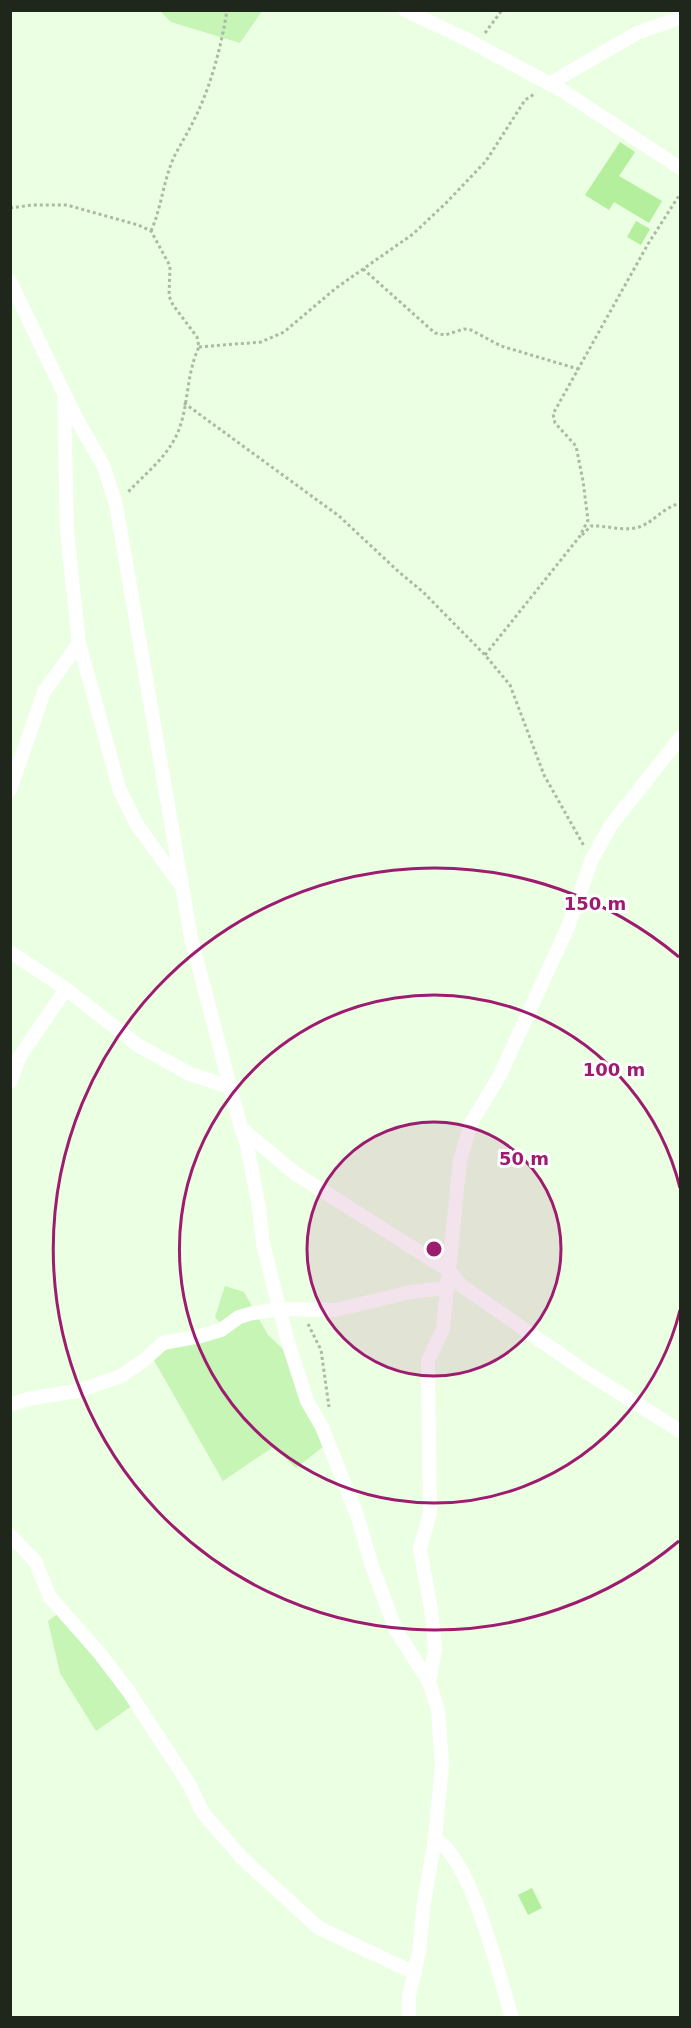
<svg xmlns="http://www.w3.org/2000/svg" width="691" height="2028" viewBox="0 0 691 2028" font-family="'DejaVu Sans',sans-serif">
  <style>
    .green { fill: #c6f5b5 }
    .building { fill: #b4ef9d }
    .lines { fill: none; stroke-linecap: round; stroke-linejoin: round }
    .path { stroke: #aabaa3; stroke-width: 3; stroke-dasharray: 3 3; stroke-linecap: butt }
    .street { stroke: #fff; stroke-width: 14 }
    .ring { fill: none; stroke: #9d1c6f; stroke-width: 3 }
    .centre { fill: #9d1c6f; stroke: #fff; stroke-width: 3 }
    .ring-label { font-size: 18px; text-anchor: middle; font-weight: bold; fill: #9d1c6f; stroke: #fff; stroke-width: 6; stroke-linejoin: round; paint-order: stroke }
  </style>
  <rect width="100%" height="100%" fill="#ebffe3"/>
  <g class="green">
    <path d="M160,11H262L240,43L171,22Z"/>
    <path d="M225,1286L244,1292L268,1335L283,1349L306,1403L328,1443L296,1468L273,1447L223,1481L152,1357L165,1347L226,1331L215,1317Z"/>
    <path d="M62,1611L136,1703L96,1731L60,1673L48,1621Z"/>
  </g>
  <g class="building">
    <path d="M620,142L635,152L619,176L662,201L649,223L614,202L609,210L585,195Z"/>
    <path d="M636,221L650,229L641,245L627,237Z"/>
    <path d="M532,1888L542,1908L528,1915L518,1895Z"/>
  </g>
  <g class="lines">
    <g class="path">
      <path d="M485,33L502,10"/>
      <path d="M10,208L32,205H67L138,225L151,231L170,266L169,296L173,305L197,337L199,347C186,374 189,405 178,432C168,456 145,474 128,492"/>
      <path d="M151,231C160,211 162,191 169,170C174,153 186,137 194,120C211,86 221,48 227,10"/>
      <path d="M363,269L435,333L445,335L464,329L471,330L501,346L578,369"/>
      <path d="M199,347L261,342L284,332L336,288L413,234L446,203L486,161L525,100L536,93"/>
      <path d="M184,403L339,516L400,573L423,592L485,655L510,685L544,775L584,846"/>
      <path d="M582,535L591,526C606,525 624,532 639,527C654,522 661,509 680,503"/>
      <path d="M485,655L580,536L588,520L583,481L576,446L555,423L553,414L648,244L680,194"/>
      <path d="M308,1324L321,1350L329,1407"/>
    </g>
    <g class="street">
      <path d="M405,10L464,38L563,91L680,168"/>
      <path d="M549,84L637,33L680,18"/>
      <path d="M10,281L74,414L104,467L116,505L191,938L241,1128L247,1145L259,1208L263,1244L288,1342L307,1401L322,1427L357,1515L372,1566L396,1630L429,1682L438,1710L442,1765L435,1839L424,1902L419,1952L409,1996V2018"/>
      <path d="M64,399L67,532L79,643L120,791L137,825L180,884"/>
      <path d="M10,790L44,692L79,643"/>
      <path d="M10,952L66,989L139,1046L190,1074L230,1087"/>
      <path d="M10,1082L20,1056L66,989"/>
      <path d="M243,1130L296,1174L448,1270L462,1286L586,1372L680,1431"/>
      <path d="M10,1405L27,1399L78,1391L121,1376L143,1361L163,1343L201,1336L221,1330L239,1317L253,1313L280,1309L335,1310L411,1292L447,1288"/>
      <path d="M10,1535L35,1561L50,1597L101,1655L129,1692L189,1784L203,1813L242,1858L319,1928L415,1973"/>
      <path d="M429,1682L435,1649L431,1609L420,1549L430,1513L428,1361L443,1329L460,1160L471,1123L500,1075L568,927L592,859L611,825L680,738"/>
      <path d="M435,1839C472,1859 499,1976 512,2018"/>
    </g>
  </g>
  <circle cx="434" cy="1249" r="127" fill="#9d1c6f" fill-opacity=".12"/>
  <g class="ring">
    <circle cx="434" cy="1249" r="127"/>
    <path d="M680 1310A254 254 0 1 1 680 1188"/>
    <path d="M679 1541A381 381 0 1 1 679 957"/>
  </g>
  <circle cx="434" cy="1249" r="9" class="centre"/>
  <g class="ring-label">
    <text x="595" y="910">150 m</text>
    <text x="614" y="1076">100 m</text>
    <text x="524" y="1165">50 m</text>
  </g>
  <rect width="691" height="2028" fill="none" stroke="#1f261c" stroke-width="24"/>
</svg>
